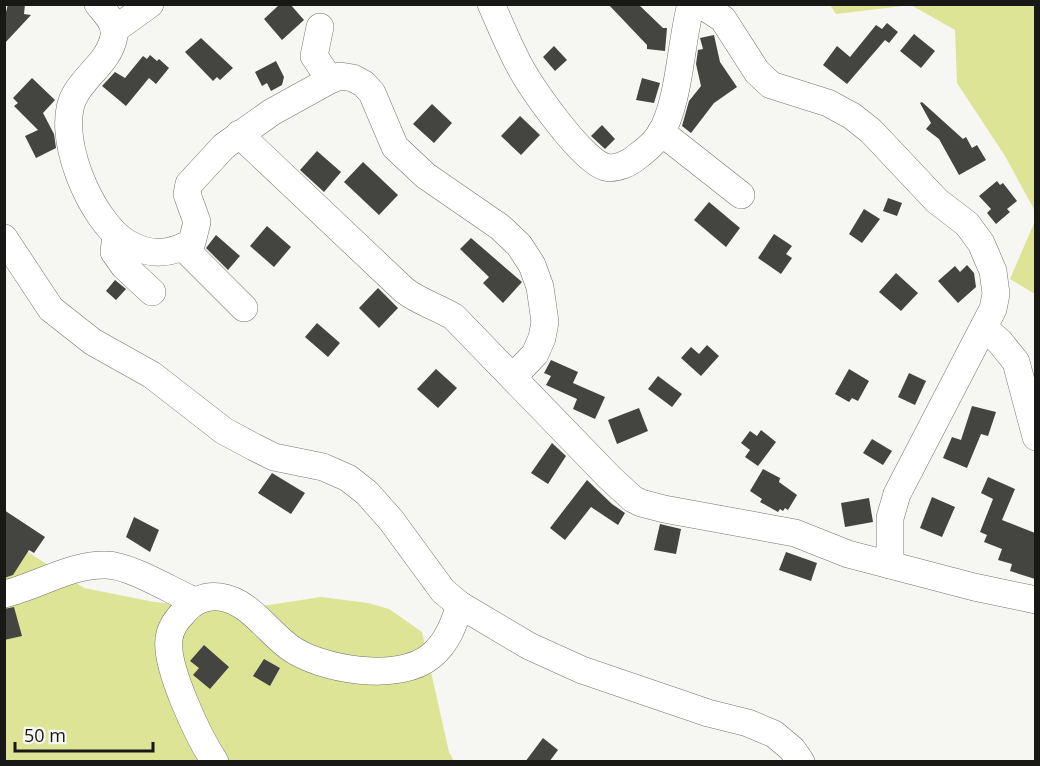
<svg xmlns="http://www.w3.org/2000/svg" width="1040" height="766" viewBox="0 0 1040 766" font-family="'Open Sans',sans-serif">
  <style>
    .green { fill: #dde496 }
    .building { fill: #444441 }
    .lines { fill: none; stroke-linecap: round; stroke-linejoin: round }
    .minor-casing { stroke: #747471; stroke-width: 28 }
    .minor { stroke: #fff; stroke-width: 27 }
  </style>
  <rect width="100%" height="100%" fill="#f6f6f2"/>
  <g class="green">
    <path d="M830,5H1035V211L1005,156L957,83L955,30L911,5L836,14Z"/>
    <path d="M1035,221L1036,294H1035L1010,279Z"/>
    <path d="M4,529L31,554L84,588L154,602L236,610L321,597L368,603L389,609L422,632L449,752L454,761H5Z"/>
  </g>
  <g class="building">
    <path d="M8,4H25L24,14L31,15L4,44V20Z"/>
    <path d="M280,4H290L304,20L282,40L264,19Z"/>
    <path d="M608,4H638L663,28H667L665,51L647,49V45Z"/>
    <path d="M887,23L898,32L889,43L885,40L847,84L823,65L837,46L850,57L876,25L882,29Z"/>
    <path d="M914,34L935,51L921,68L900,51Z"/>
    <path d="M714,35L720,62L737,87L714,103L691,133L682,126L689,101L701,86L696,64L698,50L703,49L700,38Z"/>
    <path d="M201,38L233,68L220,80L217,77L213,81L185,52Z"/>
    <path d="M554,46L567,60L555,71L543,57Z"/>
    <path d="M150,55L157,61L159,59L169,68L156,84L149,78L126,106L102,86L115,72L125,78L143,56L147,59Z"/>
    <path d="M276,61L284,77L282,85L271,91L267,83L262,86L255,72Z"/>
    <path d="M32,78L55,100L43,113L54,134L56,148L36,158L25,136L38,130L14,106L18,103L13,98Z"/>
    <path d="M642,78L660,83L654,103L636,100Z"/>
    <path d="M922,102L963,139L966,137L972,148L977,145L986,160L959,175L939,139L926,129L931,123L920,103Z"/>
    <path d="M432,104L452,123L434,143L413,124Z"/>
    <path d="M520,116L540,135L521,155L501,136Z"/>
    <path d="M602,125L615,139L605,149L591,136Z"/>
    <path d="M317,151L341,172L324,192L300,170Z"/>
    <path d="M363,162L398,195L379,215L344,182Z"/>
    <path d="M997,181L1000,185L1003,183L1017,201L1007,209L1010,212L996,224L987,213L991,209L979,196Z"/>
    <path d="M888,198L902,203L897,216L883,211Z"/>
    <path d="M709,202L740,228L726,247L694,220Z"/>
    <path d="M864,209L880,219L862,243L849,234Z"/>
    <path d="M267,226L291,247L274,267L250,246Z"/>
    <path d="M774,234L792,246L786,254L792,258L781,274L758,258Z"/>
    <path d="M216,235L240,256L228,270L206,248Z"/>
    <path d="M471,238L522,282L503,303L483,283L489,277L460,249Z"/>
    <path d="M967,265L974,273L976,287L958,303L938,281L955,266L960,272Z"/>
    <path d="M896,273L918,293L901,311L879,292Z"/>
    <path d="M115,280L126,289L116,300L106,291Z"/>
    <path d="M378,288L398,308L379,328L359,308Z"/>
    <path d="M317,323L340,343L328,357L305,337Z"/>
    <path d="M707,345L719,356L701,376L681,358L691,347L699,354Z"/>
    <path d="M551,360L578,372L573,383L605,397L595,419L573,409L577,399L546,385L551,376L544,373Z"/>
    <path d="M436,369L457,388L438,408L417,389Z"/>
    <path d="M849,369L869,381L858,401L852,398L849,402L835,394Z"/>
    <path d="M909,373L926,381L915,405L898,397Z"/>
    <path d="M658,376L682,394L672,407L648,389Z"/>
    <path d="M972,406L996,412L988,436L981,434L967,468L943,458L952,437L961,440Z"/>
    <path d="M639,408L648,431L617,444L608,420Z"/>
    <path d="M761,430L776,442L758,466L745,457L750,450L741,443L750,431L757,436Z"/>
    <path d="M872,439L892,451L883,465L863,453Z"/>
    <path d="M552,443L566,456L548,484L531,473Z"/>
    <path d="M763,469L780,478L779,482L797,495L788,510L785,508L783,511L780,509L778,512L760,502L762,499L750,491Z"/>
    <path d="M272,473L305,493L291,514L258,493Z"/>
    <path d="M988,477L1015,489L1002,520L1035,533V579L1010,571L1012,564L998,560L1002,549L984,542L987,535L980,532L993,499L981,493Z"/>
    <path d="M587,480L612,504L625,513L618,525L591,507L565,540L550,528Z"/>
    <path d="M932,497L955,507L942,537L920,528Z"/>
    <path d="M869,498L873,522L845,527L841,503Z"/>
    <path d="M4,510L45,537L34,553L29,550L13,575L4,578Z"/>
    <path d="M134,517L159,530L150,552L126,537Z"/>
    <path d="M660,524L681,529L676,554L654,550Z"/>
    <path d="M786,552L817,563L811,581L779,570Z"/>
    <path d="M14,607L22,636L4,640V609Z"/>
    <path d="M204,645L229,667L210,689L193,675L199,668L190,661Z"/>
    <path d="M264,659L280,668L270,686L253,676Z"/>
    <path d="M543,738L558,750L549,762H525Z"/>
  </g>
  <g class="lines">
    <defs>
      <g id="minor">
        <path d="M98,4C106,14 116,23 114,36C110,60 88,73 76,93C52,131 91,222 127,243C149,256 170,255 192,242L197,222L187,194L189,184L224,146L272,112L330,80L340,76L353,78L364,84L372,93L395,147L426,176L500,227L519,245L532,265L540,287L545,322L542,338L535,354L513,377"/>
        <path d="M491,4C500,24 508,44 518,63C530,86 581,160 605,167C616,170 630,163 638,156C649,148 660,138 665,125C680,91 681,42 691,4"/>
        <path d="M700,4L723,19L757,72L771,85L828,103L852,116L871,131L937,201L967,224L981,243L993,271L996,294L993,309L897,494L890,518V565"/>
        <path d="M320,27L314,56L330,80"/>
        <path d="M114,30L150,4"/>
        <path d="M661,132L741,195"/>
        <path d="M239,134L404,290C419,302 438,307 454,317L610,478L633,499L641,503L664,509L795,533L848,554L974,587L1036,600"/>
        <path d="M116,235L114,252L124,266L152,292"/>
        <path d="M4,238L51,309L93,342L152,375L224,431L254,447L274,457L323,467L348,478L367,493L391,520L443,591L460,605L529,646L582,670L708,713L748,723L774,734L792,749L801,762"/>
        <path d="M183,247L244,308"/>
        <path d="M984,328L1000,342L1016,362L1036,437"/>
        <path d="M4,594C38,586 71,564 106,565C128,565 167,588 188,598L193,602"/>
        <path d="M215,762C199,738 165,667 169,639C170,629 177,619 184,612C193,601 205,595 220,597C249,601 266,630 289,647C320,670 399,683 431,656C447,643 454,624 460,605"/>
      </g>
    </defs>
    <use href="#minor" class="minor-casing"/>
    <use href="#minor" class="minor"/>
  </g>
  <rect width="1040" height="766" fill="none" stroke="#181817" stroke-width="12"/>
  <path d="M15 742v9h138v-9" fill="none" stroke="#181817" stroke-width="3"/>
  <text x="24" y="742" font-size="18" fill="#181817" stroke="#f6f6f2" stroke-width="4.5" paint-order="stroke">50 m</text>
</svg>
